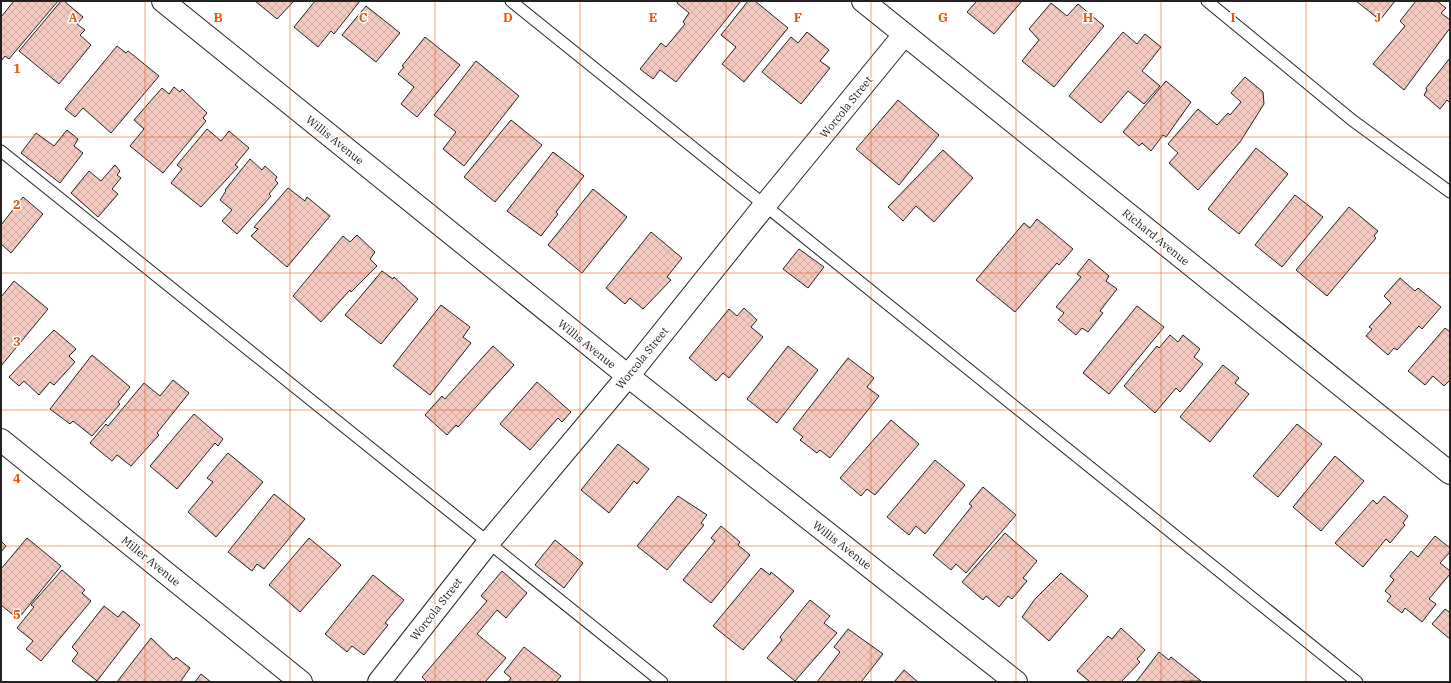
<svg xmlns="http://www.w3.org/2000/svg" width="1451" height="683" viewBox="0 0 1451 683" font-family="'IBM Plex Serif',serif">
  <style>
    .building { fill: url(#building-cross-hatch); stroke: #222 }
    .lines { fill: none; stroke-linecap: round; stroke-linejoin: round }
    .lane-casing { stroke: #222; stroke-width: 13 }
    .street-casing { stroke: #222; stroke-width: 24 }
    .lane { stroke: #fff; stroke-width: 11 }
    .street { stroke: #fff; stroke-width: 22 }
    .grid { fill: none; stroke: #e8590c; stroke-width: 1; stroke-opacity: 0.55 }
    .labels { text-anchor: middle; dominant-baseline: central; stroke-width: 3; stroke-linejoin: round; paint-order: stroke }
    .street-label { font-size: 11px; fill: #222; stroke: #fff }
    .grid-label { font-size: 13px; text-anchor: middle; font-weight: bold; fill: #e8590c; stroke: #fff; stroke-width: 3; stroke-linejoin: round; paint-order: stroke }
  </style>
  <defs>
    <pattern id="building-cross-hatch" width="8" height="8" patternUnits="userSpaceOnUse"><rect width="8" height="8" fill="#f3c9c0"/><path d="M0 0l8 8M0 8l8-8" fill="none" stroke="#d0aca5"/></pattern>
  </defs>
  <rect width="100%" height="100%" fill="#fff"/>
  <g class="building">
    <path d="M14,1H58L9,59L5,56L1,61V17Z"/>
    <path d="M61,1H64L83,17L77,24L85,30L80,35L91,45L59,84L19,51Z"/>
    <path d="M255,1H294L277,19Z"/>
    <path d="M315,1H360L334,34L331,31L318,47L294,27Z"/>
    <path d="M678,1H741L676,82L660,70L653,79L640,69L661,43L666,47L685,24L683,22L689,13L677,3Z"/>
    <path d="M748,1H755L788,28L744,82L722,64L736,47L721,35Z"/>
    <path d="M977,1H1022L994,34L967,12Z"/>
    <path d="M1356,1H1395L1380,20Z"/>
    <path d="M1416,1H1437L1446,8L1441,13L1450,20V28L1404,90L1373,64L1405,26L1400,21Z"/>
    <path d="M1051,3L1067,16L1078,4L1104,26L1054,87L1022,61L1039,40L1029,29Z"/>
    <path d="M366,6L400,33L376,62L342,35Z"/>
    <path d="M807,32L829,50L820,61L830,68L801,104L762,72L791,37L798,43Z"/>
    <path d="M1123,32L1137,44L1145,34L1161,47L1142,71L1160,86L1144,104L1128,91L1101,123L1069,96Z"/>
    <path d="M425,37L460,65L417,117L401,104L414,87L398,74L404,67L402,66Z"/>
    <path d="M117,46L126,53L128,51L159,76L111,133L83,108L75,117L65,109Z"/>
    <path d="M1450,58V103L1447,100L1440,109L1424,95L1427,90L1426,88Z"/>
    <path d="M476,61L519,96L464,166L443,149L456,132L434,115Z"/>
    <path d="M1245,77L1263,92L1264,104L1240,142L1198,190L1169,163L1178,153L1168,144L1198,109L1217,125L1228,113L1230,115L1241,102L1231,93Z"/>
    <path d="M1166,81L1191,102L1166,137L1163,135L1151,151L1142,143L1139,146L1123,132Z"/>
    <path d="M174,87L180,92L182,89L207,113L203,118L206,121L163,173L130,146L144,129L134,120L162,88L169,94Z"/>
    <path d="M898,100L939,135L899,185L856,149Z"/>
    <path d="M511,120L542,145L495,202L464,177Z"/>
    <path d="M207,129L221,141L229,131L249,148L235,165L238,167L201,207L171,183L182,169L177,165Z"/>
    <path d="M67,130L78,139L74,146L83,153L60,183L21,153L36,133L54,146Z"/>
    <path d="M1256,148L1288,174L1239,234L1208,209Z"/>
    <path d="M943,150L973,178L934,222L916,206L903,221L888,207Z"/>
    <path d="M553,152L584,176L556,212L558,214L541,236L507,211Z"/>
    <path d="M250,159L262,170L265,166L277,177L275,180L278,183L269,194L271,196L237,234L222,221L232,210L220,200L226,191L225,190Z"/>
    <path d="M115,165L120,171L117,175L121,178L112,189L118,194L98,217L71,193L89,171L101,181Z"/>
    <path d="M288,188L305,201L307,197L330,216L287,267L251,236L258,229L254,227Z"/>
    <path d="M593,189L627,217L582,273L548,245Z"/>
    <path d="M1295,195L1323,217L1282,267L1255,245Z"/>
    <path d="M23,197L43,214L11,253L1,244V225Z"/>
    <path d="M1349,207L1378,231L1374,236L1376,238L1327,296L1296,270Z"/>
    <path d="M1037,219L1073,249L1059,265L1057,263L1015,312L976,280L1024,223L1030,228Z"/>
    <path d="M651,232L682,258L667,277L671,280L643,309L630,298L625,304L606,288Z"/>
    <path d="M357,235L375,252L370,259L377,266L351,292L350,290L321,322L293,296L343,236L350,242Z"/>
    <path d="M799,249L824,267L808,288L783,269Z"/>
    <path d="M1089,259L1109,276L1106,281L1117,289L1100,311L1103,313L1088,332L1082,328L1076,335L1058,320L1064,313L1056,307L1081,277L1077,274Z"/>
    <path d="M382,271L393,279L394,277L418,299L381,344L345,315Z"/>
    <path d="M1400,278L1415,291L1418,288L1441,307L1422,329L1419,326L1397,350L1394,348L1388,355L1366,336L1372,329L1369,327L1391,303L1384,296Z"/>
    <path d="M14,281L48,309L1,366V297Z"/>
    <path d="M441,305L470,327L463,337L471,343L430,395L393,366Z"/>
    <path d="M1137,306L1164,327L1109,394L1083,373Z"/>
    <path d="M744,308L757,320L751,327L763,337L729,378L723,373L716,381L689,358L729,309L737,316Z"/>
    <path d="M1445,328L1450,332V380L1444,386L1433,376L1425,385L1408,371Z"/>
    <path d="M54,330L76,349L69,356L75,362L54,385L50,382L39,395L24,381L19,386L9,377Z"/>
    <path d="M1170,335L1178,342L1183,335L1200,349L1194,357L1203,364L1180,392L1176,388L1155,413L1124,386L1157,346L1159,348Z"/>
    <path d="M493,346L514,365L458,427L456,425L447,435L425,415L442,396L445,399Z"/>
    <path d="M788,346L818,370L777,423L747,399Z"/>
    <path d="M92,355L130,387L118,402L120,404L92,436L73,421L70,424L50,409Z"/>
    <path d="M848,358L874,378L867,387L879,396L830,458L820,450L817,453L800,440L803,437L793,429Z"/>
    <path d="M1223,365L1239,378L1235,383L1249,394L1210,442L1180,417Z"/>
    <path d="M173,380L189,393L157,433L159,435L131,466L117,455L112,461L90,443L106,424L108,426L144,383L160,396Z"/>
    <path d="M537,382L571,412L562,422L558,418L530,450L500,424Z"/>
    <path d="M194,414L223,439L218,446L215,443L177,489L150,466Z"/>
    <path d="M891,420L919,444L875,495L867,489L861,496L840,478Z"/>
    <path d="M1297,424L1322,444L1278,497L1253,476Z"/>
    <path d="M618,444L649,469L637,484L634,481L609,513L581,490Z"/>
    <path d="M228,453L263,482L216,537L188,512L213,482L207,478Z"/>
    <path d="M1335,456L1364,481L1321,531L1293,507Z"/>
    <path d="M935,460L965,485L925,534L916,526L909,535L887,517Z"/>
    <path d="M983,487L1016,515L966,573L956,564L951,570L933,555L972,506L969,504Z"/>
    <path d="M274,494L305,519L264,569L257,564L252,571L228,552Z"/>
    <path d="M678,496L707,515L701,523L704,525L667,570L637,546Z"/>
    <path d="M1384,496L1408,516L1403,523L1405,525L1390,543L1386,539L1363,567L1335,543L1373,500L1377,504Z"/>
    <path d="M721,526L740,542L738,545L750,555L711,603L683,580L715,541L711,538Z"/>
    <path d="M1005,533L1037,561L1023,578L1027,581L1012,599L1008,596L999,607L986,596L983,600L962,582Z"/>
    <path d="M1435,536L1450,548V552L1440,563L1450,571V574L1429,599L1436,604L1422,622L1405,608L1402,613L1387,601L1391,596L1385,591L1394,580L1390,576L1411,551L1418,557Z"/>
    <path d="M27,538L61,566L18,619L1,605V569Z"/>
    <path d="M309,538L341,565L300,612L269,585Z"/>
    <path d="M555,540L583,563L564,588L535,565Z"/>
    <path d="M1,541L6,546L1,552Z"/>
    <path d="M761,568L770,575L771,572L794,591L743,650L713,626Z"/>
    <path d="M62,570L85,590L82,593L91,601L41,661L26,649L33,641L17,628L34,607L31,605Z"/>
    <path d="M502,571L527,593L506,618L497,610L477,634L506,658L485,682H424L426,681L422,677L487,601L481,596Z"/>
    <path d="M1061,573L1088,596L1049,641L1022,617L1035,599Z"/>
    <path d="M373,575L404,600L385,623L388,625L364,655L352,646L347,652L325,634Z"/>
    <path d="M810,600L830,616L824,623L837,633L795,681L767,658L782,640L780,637Z"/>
    <path d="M104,606L118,617L123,611L140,625L97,681L72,661L78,653L72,647Z"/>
    <path d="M1445,609L1449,612L1450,611V639L1432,624Z"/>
    <path d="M1121,628L1145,650L1137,659L1140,662L1121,682H1090L1077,671L1108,636L1112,639Z"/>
    <path d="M848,629L883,654L861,682H817L840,652L834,647Z"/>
    <path d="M151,638L174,660L176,657L190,668L180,682H117Z"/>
    <path d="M524,647L561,676L556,682H508L511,678L504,672Z"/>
    <path d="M1159,652L1169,660L1171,657L1201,681L1136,682Z"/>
    <path d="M904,670L918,682H894Z"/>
    <path d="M201,674L211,682H195Z"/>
  </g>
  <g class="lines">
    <defs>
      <g id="lane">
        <path d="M511,1L1357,682"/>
        <path d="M1207,1L1352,120L1450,192"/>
        <path d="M1,151L662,682"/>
      </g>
      <g id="street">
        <path d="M163,1L628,376L1016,682"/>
        <path d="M863,1L1450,473"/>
        <path d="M1,440L301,682"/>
        <path d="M379,682L488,543L628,376L765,205L904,35"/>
      </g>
    </defs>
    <use href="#lane" class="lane-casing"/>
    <use href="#street" class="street-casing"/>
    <use href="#lane" class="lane"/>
    <use href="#street" class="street"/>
  </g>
  <path class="grid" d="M145,1V682M290,1V682M435,1V682M580,1V682M726,1V682M871,1V682M1016,1V682M1161,1V682M1306,1V682M1,137H1450M1,273H1450M1,410H1450M1,546H1450"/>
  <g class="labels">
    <g class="street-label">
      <text transform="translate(846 107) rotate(-51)">Worcola Street</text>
      <text transform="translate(335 140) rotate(39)">Willis Avenue</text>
      <text transform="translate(1156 237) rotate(39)">Richard Avenue</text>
      <text transform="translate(587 344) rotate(39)">Willis Avenue</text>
      <text transform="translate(642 358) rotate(-51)">Worcola Street</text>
      <text transform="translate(842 545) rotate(38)">Willis Avenue</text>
      <text transform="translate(151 561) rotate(39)">Miller Avenue</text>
      <text transform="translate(436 609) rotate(-52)">Worcola Street</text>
    </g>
  </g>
  <g class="grid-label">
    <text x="73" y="22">A</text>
    <text x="218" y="22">B</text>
    <text x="363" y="22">C</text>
    <text x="508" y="22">D</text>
    <text x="653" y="22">E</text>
    <text x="798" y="22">F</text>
    <text x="943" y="22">G</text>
    <text x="1088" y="22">H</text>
    <text x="1233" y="22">I</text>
    <text x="1378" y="22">J</text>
    <text x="17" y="73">1</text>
    <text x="17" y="209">2</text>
    <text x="17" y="346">3</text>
    <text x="17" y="483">4</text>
    <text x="17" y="619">5</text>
  </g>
  <rect width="1451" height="683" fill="none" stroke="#222222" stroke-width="4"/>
</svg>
